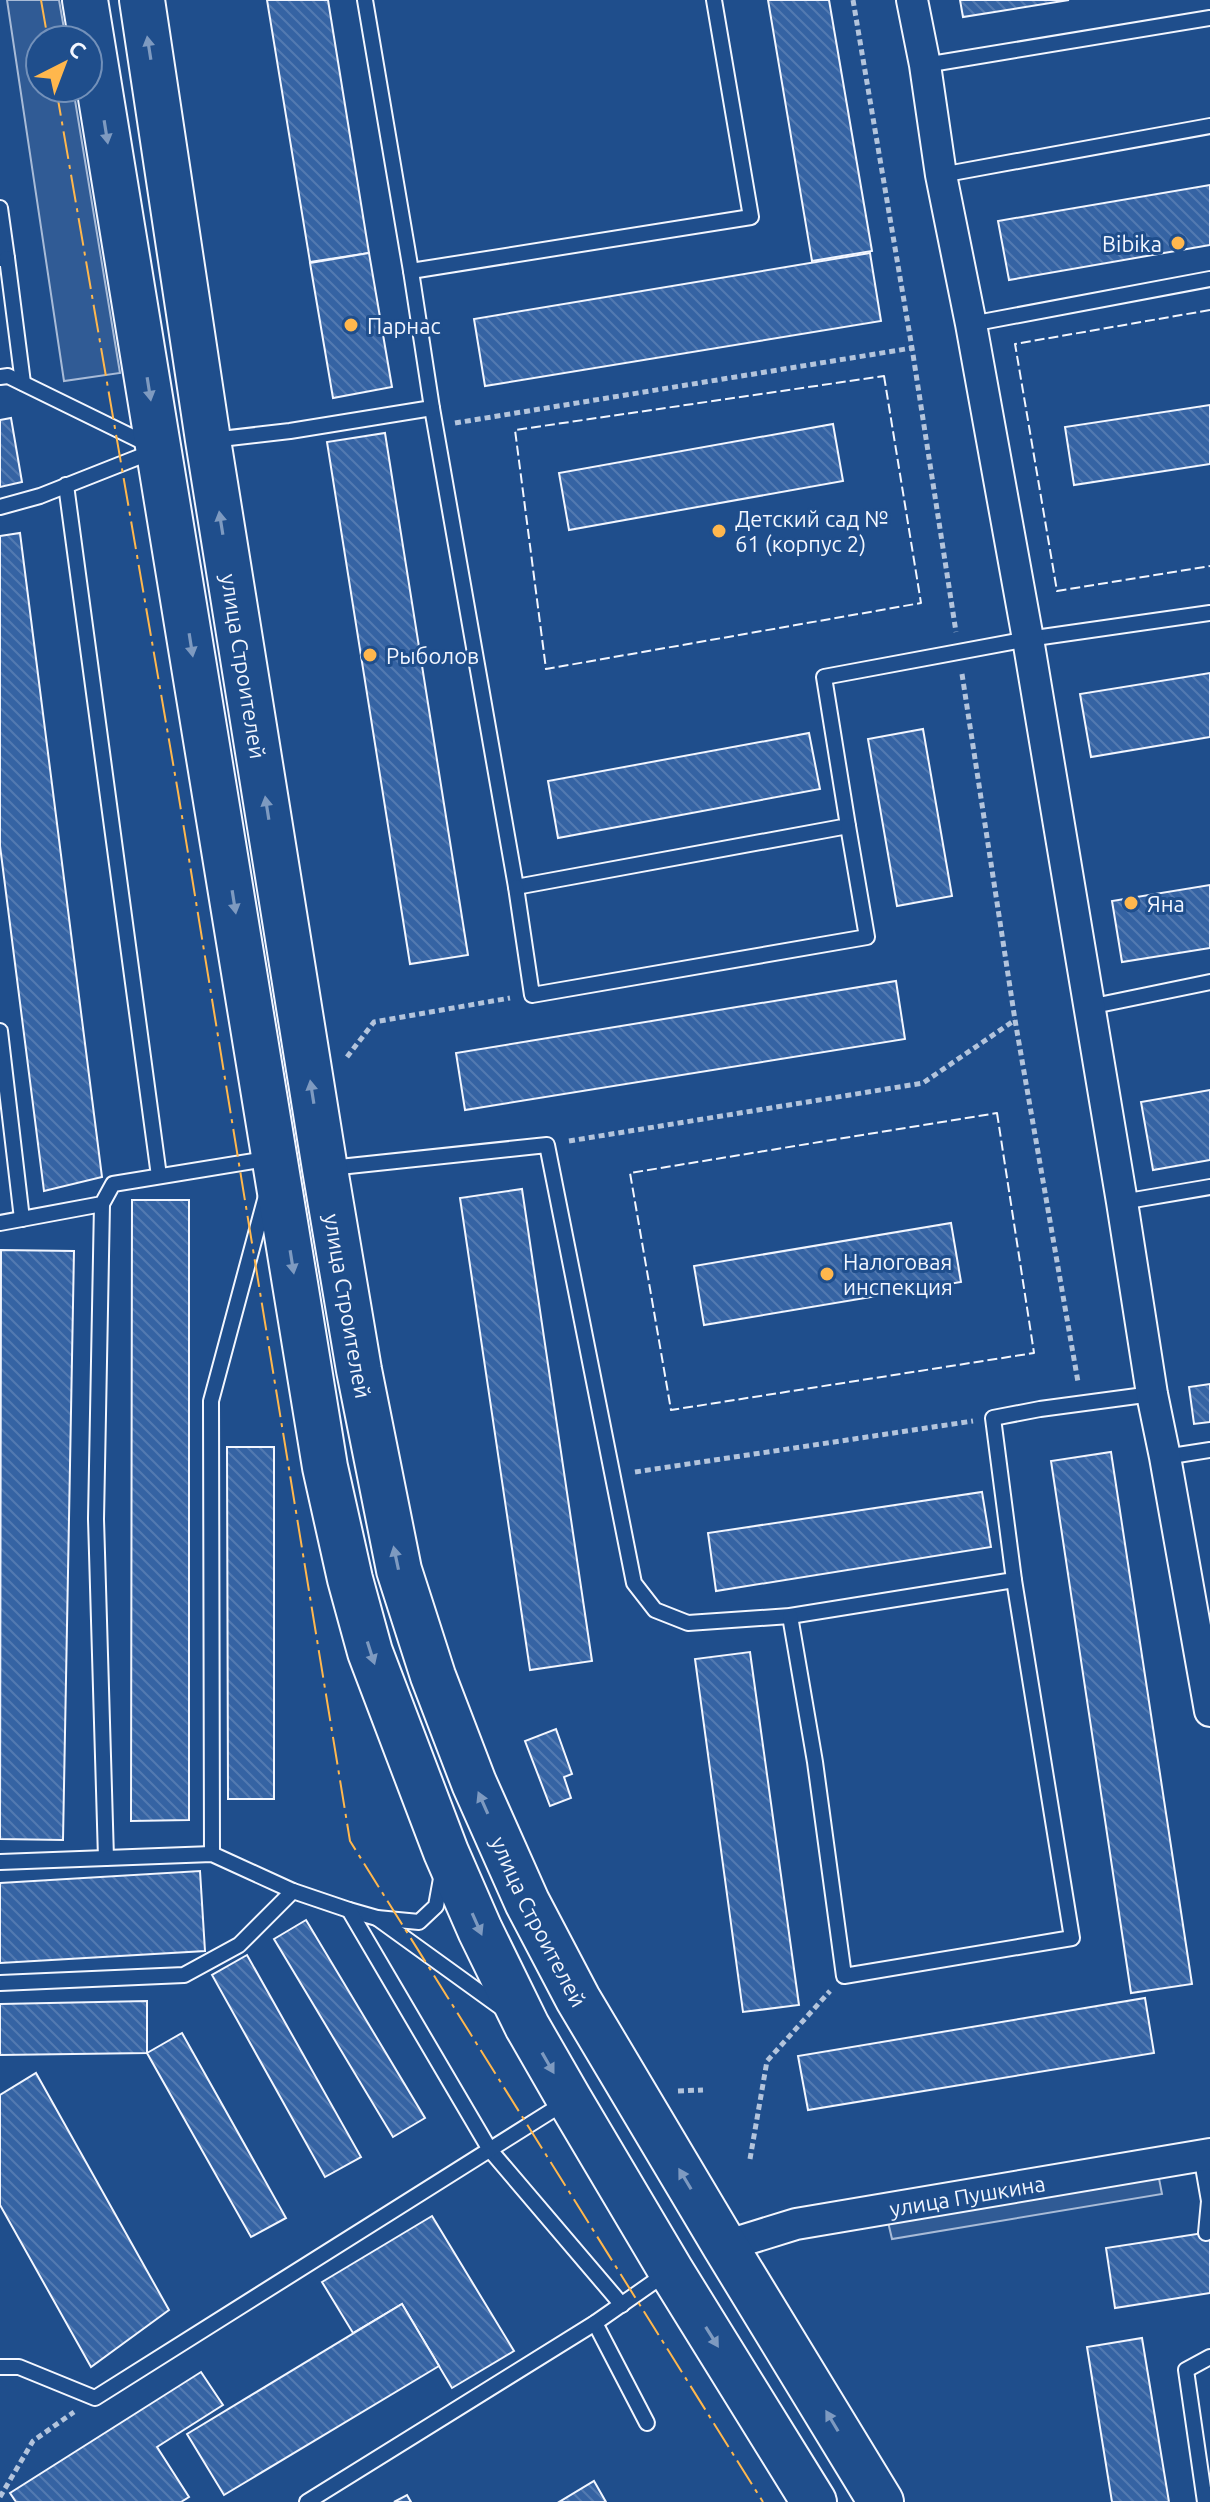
<svg xmlns="http://www.w3.org/2000/svg" width="1210" height="2502" viewBox="0 0 1210 2502" font-family="Ubuntu,sans-serif">
  <style>
    .parking { fill: #305b95; stroke: #a8bbd7; stroke-width: 2 }
    .building { fill: url(#building-back-hatch); stroke: #f2f6ff; stroke-width: 2 }
    .lines { fill: none; stroke-linecap: round; stroke-linejoin: round }
    .lane-casing { stroke: #f2f6ff; stroke-width: 18 }
    .street-casing { stroke: #f2f6ff; stroke-width: 34 }
    .primary-casing { stroke: #f2f6ff; stroke-width: 48 }
    .path { stroke: #b3c4dc; stroke-width: 5; stroke-dasharray: 6 4; stroke-linecap: butt }
    .lane { stroke: #1f4e8c; stroke-width: 14 }
    .street { stroke: #1f4e8c; stroke-width: 30 }
    .primary { stroke: #1f4e8c; stroke-width: 44 }
    .fence { stroke: #f2f6ff; stroke-width: 2; stroke-dasharray: 10 4; stroke-linecap: butt }
    .power { stroke: #ffb74d; stroke-width: 2; stroke-dasharray: 28 6 4 6; stroke-linecap: butt }
    .oneway { fill: #7e9ac0 }
    .poi-dot { fill: #ffb74d; stroke: #1f4e8c; stroke-width: 3 }
    .labels { text-anchor: middle; dominant-baseline: central; stroke-width: 6; stroke-linejoin: round; paint-order: stroke }
    .poi-label { font-size: 22px; fill: #f2f6ff; stroke: #1f4e8c; text-anchor: start }
    .street-label { font-size: 22px; fill: #f2f6ff; stroke: #1f4e8c }
  </style>
  <defs>
    <pattern id="building-back-hatch" width="6" height="6" patternUnits="userSpaceOnUse" patternTransform="scale(2)"><rect width="6" height="6" fill="#3563a3"/><path d="M-1 5l2 2M0 0l6 6M5-1l2 2" fill="none" stroke="#537ab1"/></pattern>
  </defs>
  <rect width="100%" height="100%" fill="#1f4e8c"/>
  <g class="parking">
    <path d="M7,0H59L66,40H40V88H73L120,373L64,381Z"/>
    <path d="M1156,2163L1162,2194L892,2239L885,2209Z"/>
  </g>
  <g class="building">
    <path d="M267,0H328L369,253L310,262Z"/>
    <path d="M768,0H829L872,251L812,261Z"/>
    <path d="M960,0H1069L963,17Z"/>
    <path d="M1210,185V245L1009,280L998,221Z"/>
    <path d="M369,253L392,387L333,398L310,263Z"/>
    <path d="M870,253L881,321L485,386L474,319Z"/>
    <path d="M1210,405V464L1074,485L1065,427Z"/>
    <path d="M11,418L22,482L0,487V420Z"/>
    <path d="M833,424L843,481L569,530L559,473Z"/>
    <path d="M385,433L468,955L410,964L327,442Z"/>
    <path d="M20,533L102,1177L44,1191L0,846V536Z"/>
    <path d="M1210,673V737L1091,757L1080,694Z"/>
    <path d="M923,729L952,896L897,906L868,739Z"/>
    <path d="M809,733L820,789L558,838L548,781Z"/>
    <path d="M1210,885V948L1122,962L1112,901Z"/>
    <path d="M896,981L905,1039L465,1110L456,1053Z"/>
    <path d="M1210,1090V1160L1153,1170L1141,1102Z"/>
    <path d="M522,1189L592,1661L530,1670L460,1198Z"/>
    <path d="M132,1200H189V1820L131,1821Z"/>
    <path d="M951,1223L961,1282L704,1325L694,1266Z"/>
    <path d="M1,1250L74,1251L63,1840L0,1839Z"/>
    <path d="M1210,1384V1422L1194,1424L1189,1387Z"/>
    <path d="M227,1447H274V1799H228Z"/>
    <path d="M1111,1452L1192,1984L1131,1993L1051,1461Z"/>
    <path d="M982,1492L991,1547L716,1591L708,1533Z"/>
    <path d="M750,1652L799,2005L743,2012L695,1659Z"/>
    <path d="M556,1729L572,1774L564,1777L571,1798L550,1806L525,1741Z"/>
    <path d="M200,1871L205,1951L0,1963V1883Z"/>
    <path d="M306,1920L425,2118L393,2137L274,1939Z"/>
    <path d="M247,1955L361,2157L325,2177L212,1975Z"/>
    <path d="M1145,1998L1154,2053L808,2110L798,2056Z"/>
    <path d="M147,2001V2053L0,2055V2004Z"/>
    <path d="M182,2033L286,2218L251,2237L147,2053Z"/>
    <path d="M36,2073L169,2310L91,2367L0,2205V2095Z"/>
    <path d="M432,2216L514,2351L452,2388L402,2304L353,2333L322,2282Z"/>
    <path d="M1210,2232V2293L1115,2308L1106,2248Z"/>
    <path d="M402,2304L439,2366L224,2495L187,2434Z"/>
    <path d="M1142,2338L1169,2502H1112L1087,2347Z"/>
    <path d="M201,2372L223,2405L157,2447L189,2497L181,2502H16L10,2493Z"/>
    <path d="M594,2481L606,2502H559Z"/>
    <path d="M407,2495L411,2502H394Z"/>
  </g>
  <g class="lines">
    <defs>
      <g id="lane">
        <path d="M925,65L1210,18"/>
        <path d="M941,175L1210,126"/>
        <path d="M0,208L7,258L0,259"/>
        <path d="M7,258L23,383"/>
        <path d="M411,271L751,217L714,0"/>
        <path d="M971,324L1210,279"/>
        <path d="M0,377L8,376L151,446"/>
        <path d="M432,408L516,887L848,826L824,677L1028,639L1210,613"/>
        <path d="M212,440L290,431L432,408L411,271L365,0"/>
        <path d="M66,485L159,1176"/>
        <path d="M0,507L40,496L154,451"/>
        <path d="M516,887L532,995L867,937L848,826"/>
        <path d="M1089,1007L1210,982"/>
        <path d="M0,1031L22,1219"/>
        <path d="M330,1168L547,1145L634,1583L655,1610L688,1623L790,1616L1014,1580L993,1418L1040,1409L1152,1394"/>
        <path d="M1122,1202L1210,1187"/>
        <path d="M102,1204L96,1519L106,1858"/>
        <path d="M0,1223L102,1204L113,1184L272,1158"/>
        <path d="M1165,1457L1210,1450"/>
        <path d="M790,1616L815,1762L844,1976L1072,1938L1014,1580"/>
        <path d="M212,1854L211,1401L266,1196"/>
        <path d="M0,1862L212,1854L293,1891L349,1910L377,1918L419,1922L436,1906L442,1873"/>
        <path d="M349,1910L490,2150L622,2305"/>
        <path d="M377,1918L503,2009"/>
        <path d="M0,1983L184,1975L239,1945L293,1891"/>
        <path d="M1201,2155L1209,2201L1206,2233"/>
        <path d="M595,2323L647,2423"/>
        <path d="M0,2367H19L95,2398L564,2103"/>
        <path d="M307,2502L595,2323L668,2272"/>
        <path d="M1205,2502L1186,2370L1210,2357"/>
      </g>
      <g id="street">
        <path d="M912,0L925,65L941,175L971,324L1028,639L1122,1202L1152,1394L1165,1457L1210,1711"/>
        <path id="s1" d="M725,2246L796,2224L1210,2154"/>
      </g>
      <g id="primary">
        <path d="M85,0L325,1467L350,1579L370,1652L446,1852L480,1930L527,2026L569,2099L671,2271L814,2502"/>
        <path id="s2" d="M142,0L208,440L325,1169L359,1370L399,1570L433,1676L474,1783L527,1902L578,1999L725,2246L881,2502"/>
      </g>
    </defs>
    <use href="#lane" class="lane-casing"/>
    <use href="#street" class="street-casing"/>
    <use href="#primary" class="primary-casing"/>
    <g class="path">
      <path d="M853,0L912,348L956,632"/>
      <path d="M455,423L912,348"/>
      <path d="M962,674L1015,1020L1078,1382"/>
      <path d="M347,1057L374,1022L510,998"/>
      <path d="M569,1141L923,1083L1015,1020"/>
      <path d="M635,1472L973,1421"/>
      <path d="M678,2091L703,2090"/>
      <path d="M750,2159L767,2061L830,1991"/>
      <path d="M0,2497L33,2441L74,2412"/>
    </g>
    <use href="#lane" class="lane"/>
    <use href="#street" class="street"/>
    <use href="#primary" class="primary"/>
    <g class="fence">
      <path d="M1210,310L1015,344L1057,591L1210,566"/>
      <path d="M884,376L921,603L546,669L515,430Z"/>
      <path d="M997,1113L1034,1353L671,1410L630,1173Z"/>
    </g>
    <g class="power">
      <path d="M41,0L48,40"/>
      <path d="M56,88L178,792L350,1841L763,2502"/>
    </g>
  </g>
  <defs><path id="oneway-solid" d="M-6-.8H1V-3.2L6.5 0L1 3.2V.8H-6Z" transform="scale(2)"/></defs>
  <g class="oneway">
    <use href="#oneway-solid" transform="translate(149 48) rotate(-99)"/>
    <use href="#oneway-solid" transform="translate(106 132) rotate(81)"/>
    <use href="#oneway-solid" transform="translate(149 389) rotate(81)"/>
    <use href="#oneway-solid" transform="translate(221 523) rotate(-99)"/>
    <use href="#oneway-solid" transform="translate(191 645) rotate(81)"/>
    <use href="#oneway-solid" transform="translate(267 808) rotate(-99)"/>
    <use href="#oneway-solid" transform="translate(234 902) rotate(81)"/>
    <use href="#oneway-solid" transform="translate(312 1092) rotate(-99)"/>
    <use href="#oneway-solid" transform="translate(292 1262) rotate(81)"/>
    <use href="#oneway-solid" transform="translate(396 1558) rotate(-102)"/>
    <use href="#oneway-solid" transform="translate(371 1653) rotate(72)"/>
    <use href="#oneway-solid" transform="translate(483 1803) rotate(-114)"/>
    <use href="#oneway-solid" transform="translate(477 1924) rotate(66)"/>
    <use href="#oneway-solid" transform="translate(548 2063) rotate(60)"/>
    <use href="#oneway-solid" transform="translate(685 2179) rotate(-121)"/>
    <use href="#oneway-solid" transform="translate(712 2337) rotate(58)"/>
    <use href="#oneway-solid" transform="translate(832 2421) rotate(-121)"/>
  </g>
  <g class="poi-dot">
    <circle cx="1178" cy="243" r="8"/>
    <circle cx="351" cy="325" r="8"/>
    <circle cx="719" cy="531" r="8"/>
    <circle cx="370" cy="655" r="8"/>
    <circle cx="1131" cy="903" r="8"/>
    <circle cx="827" cy="1274" r="8"/>
  </g>
  <g class="labels">
    <g class="poi-label">
      <text x="1162" y="243" text-anchor="end">Bibika</text>
      <text x="367" y="325">Парнас</text>
      <text x="735" y="518">Детский сад №<tspan x="735" dy="25">61 (корпус 2)</tspan></text>
      <text x="386" y="655">Рыболов</text>
      <text x="1147" y="903">Яна</text>
      <text x="843" y="1261">Налоговая<tspan x="843" dy="25">инспекция</tspan></text>
    </g>
    <g class="street-label">
      <text stroke="none"><textPath href="#s2" startOffset="674">улица Строителей</textPath></text>
      <text stroke="none"><textPath href="#s2" startOffset="1322">улица Строителей</textPath></text>
      <text stroke="none"><textPath href="#s2" startOffset="1970">улица Строителей</textPath></text>
      <text stroke="none"><textPath href="#s1" startOffset="248">улица Пушкина</textPath></text>
    </g>
  </g>
  <g transform="translate(64 64) rotate(42)"><circle r="38" fill="#1f4e8c" stroke="#7391ba" stroke-width="2"/>
  <path d="M0-6L14 30L0 20L-14 30Z" fill="#ffb74d"/>
  <text y="-12" font-size="22" font-weight="bold" text-anchor="middle" fill="#f2f6ff">С</text>
  </g>
</svg>
